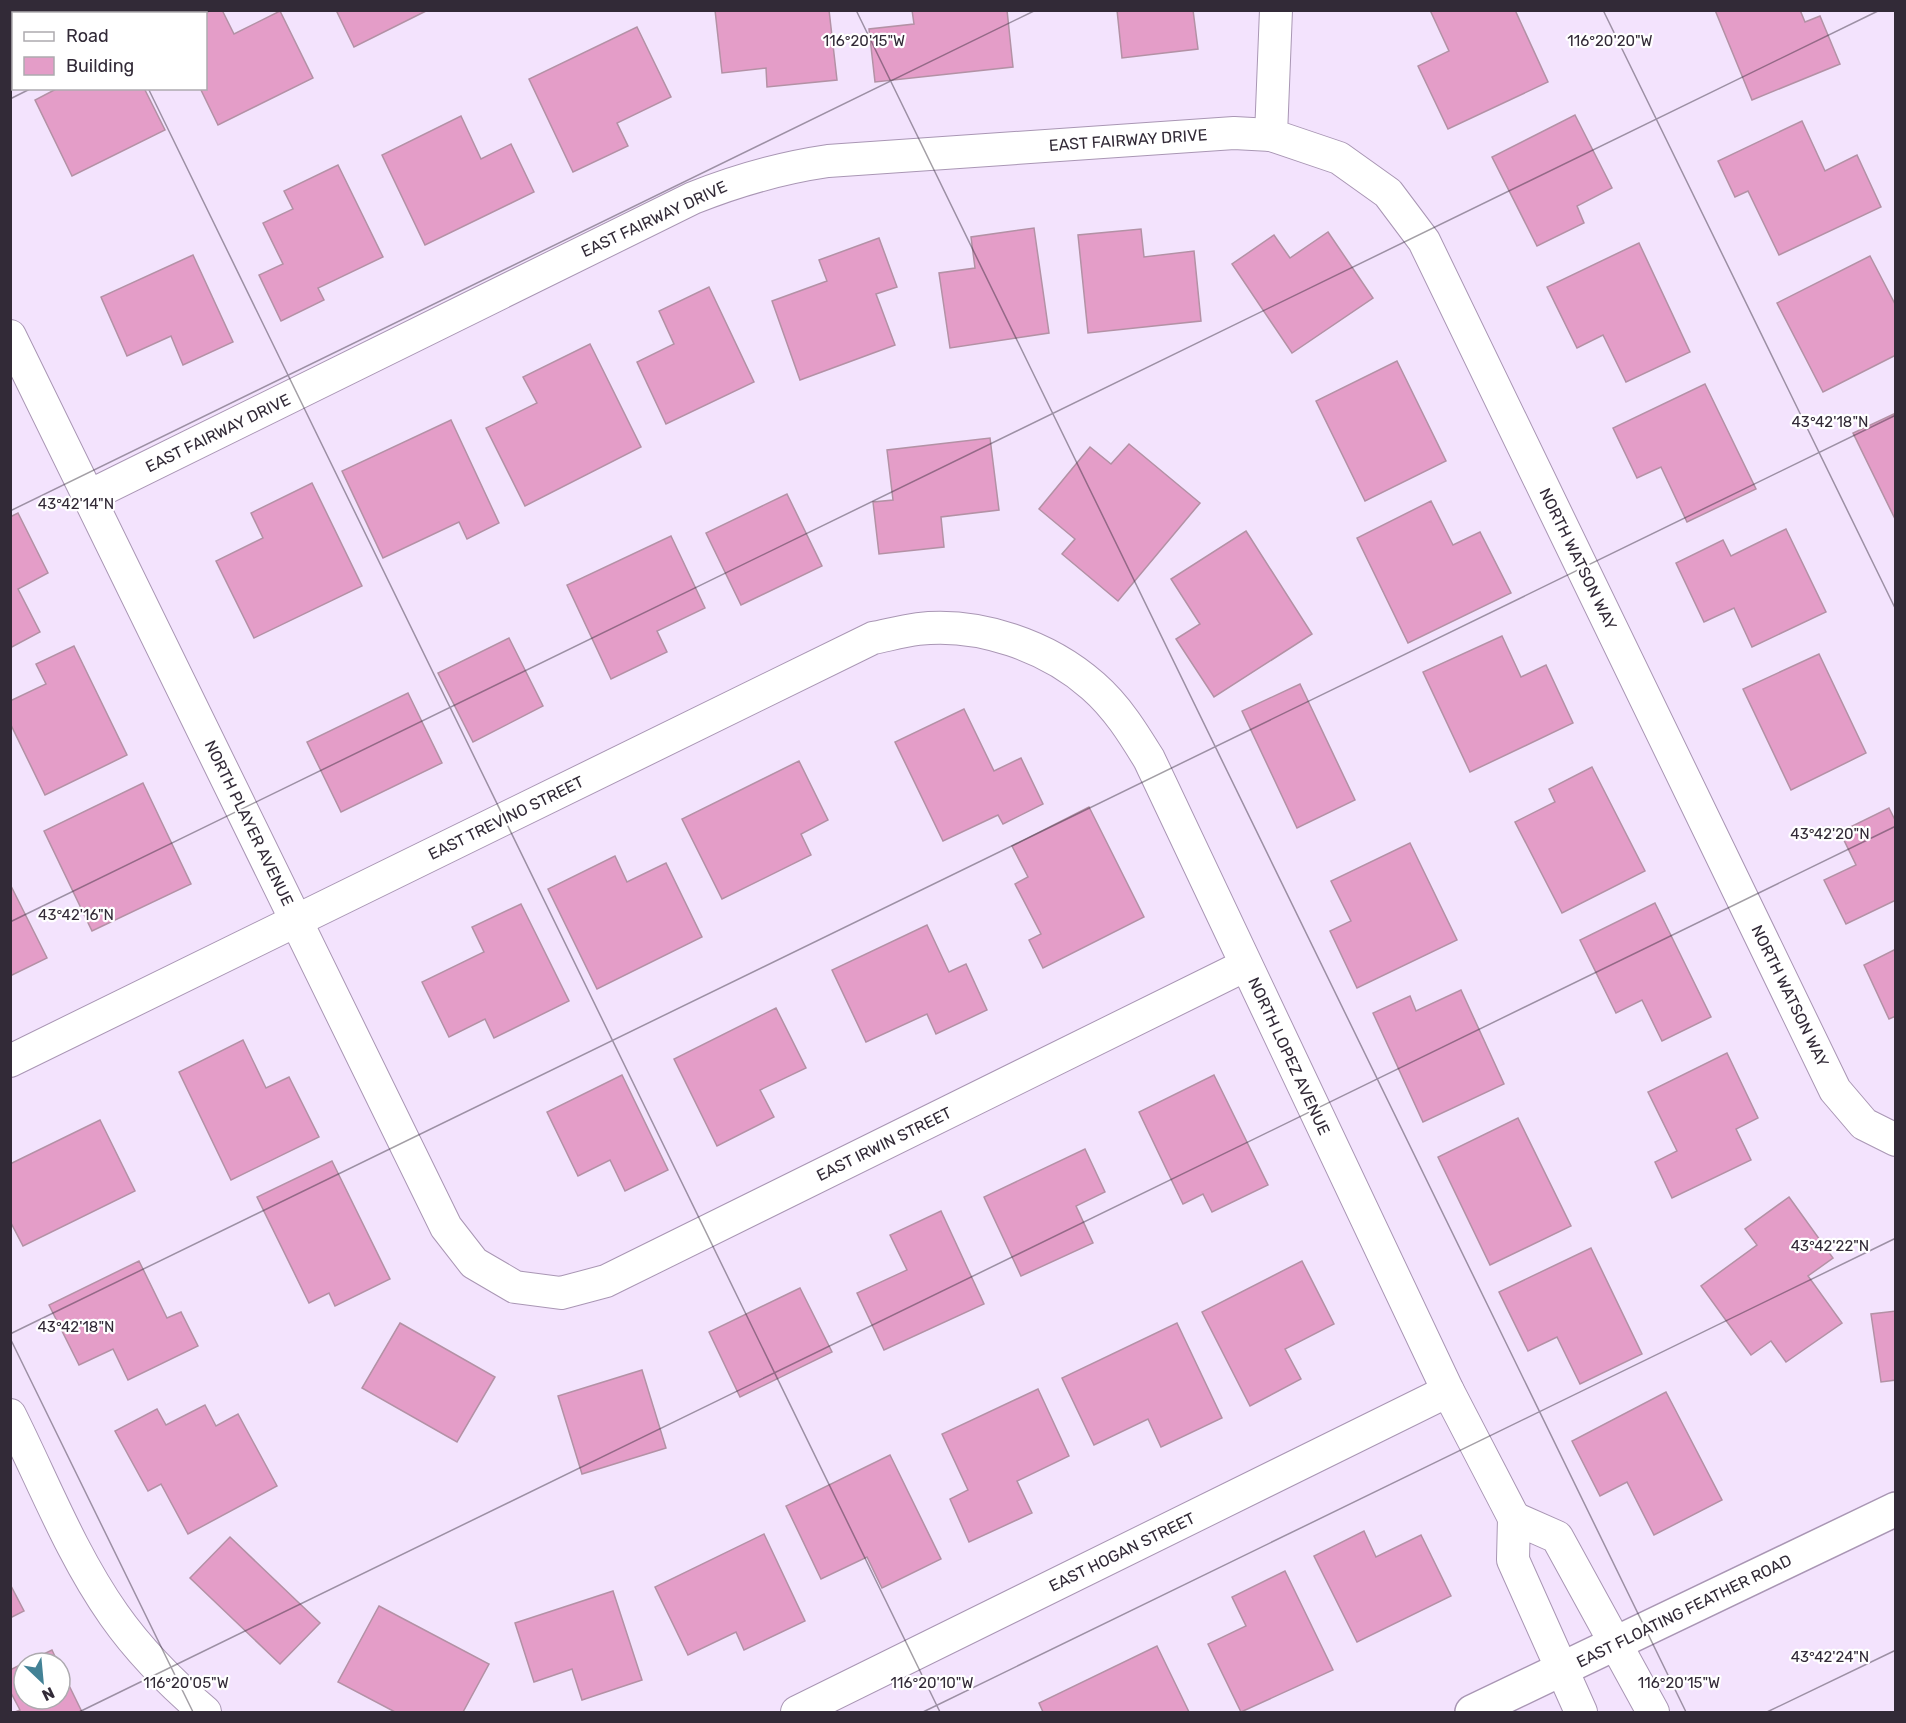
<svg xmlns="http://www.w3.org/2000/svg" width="1906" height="1723" viewBox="0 0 1906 1723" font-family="Rubik,sans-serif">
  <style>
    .building { fill: #e49dc8; stroke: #b391a5; stroke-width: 1.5 }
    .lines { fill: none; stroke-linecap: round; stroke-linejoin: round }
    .minor-casing { stroke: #a996b4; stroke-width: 34 }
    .secondary-casing { stroke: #a996b4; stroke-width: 36 }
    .minor { stroke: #fff; stroke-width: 32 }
    .secondary { stroke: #fff; stroke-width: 33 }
    .ticks { fill: none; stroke: #322a37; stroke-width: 1.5; stroke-opacity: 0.45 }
    .labels { text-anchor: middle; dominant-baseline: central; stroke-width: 4.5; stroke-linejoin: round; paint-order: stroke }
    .street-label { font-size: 16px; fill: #322a37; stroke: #fff }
    .ticks-label { font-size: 15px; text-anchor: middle; fill: #322a37; stroke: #fff; stroke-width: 4.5; stroke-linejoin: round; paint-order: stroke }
  </style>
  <rect width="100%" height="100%" fill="#f3e3fd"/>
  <g class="building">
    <path d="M211,10H222L234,34L280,11L313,78L218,125L200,88H206L205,14Z"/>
    <path d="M336,10H428L354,47Z"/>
    <path d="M715,10H829L837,80L767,87L766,68L722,73Z"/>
    <path d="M912,10H1007L1013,67L875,82L869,29L914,24Z"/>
    <path d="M1117,10H1193L1198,49L1122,58Z"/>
    <path d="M1430,10H1515L1548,82L1448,129L1418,66L1449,51Z"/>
    <path d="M1715,10H1800L1805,22L1820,16L1840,64L1752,100Z"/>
    <path d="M637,27L671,97L617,123L628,146L573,172L529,79Z"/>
    <path d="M58,88H144L165,130L72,176L35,100Z"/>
    <path d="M1575,115L1612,188L1577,206L1584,223L1537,246L1492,157Z"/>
    <path d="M461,116L481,159L511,144L534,192L425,245L382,155Z"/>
    <path d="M1802,121L1825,171L1857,155L1881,207L1779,255L1748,191L1735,197L1718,161Z"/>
    <path d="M338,165L383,257L318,288L324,300L281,321L259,275L283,264L263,223L293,209L284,191Z"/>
    <path d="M1034,228L1049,333L950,348L939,273L975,268L971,237Z"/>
    <path d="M1141,229L1144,257L1194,251L1201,321L1088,333L1078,235Z"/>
    <path d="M1328,232L1373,298L1292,353L1232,264L1274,235L1290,258Z"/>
    <path d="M879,238L897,287L876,294L895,345L800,380L772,301L827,281L819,260Z"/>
    <path d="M1639,243L1690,352L1626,382L1603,335L1577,348L1547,287Z"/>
    <path d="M193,255L233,342L183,365L171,336L127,356L101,297Z"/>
    <path d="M1870,256L1896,306V355L1823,392L1777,303Z"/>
    <path d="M709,287L754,382L666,424L637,362L674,344L659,311Z"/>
    <path d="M590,344L641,447L525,506L486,428L537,403L523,377Z"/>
    <path d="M1397,361L1446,461L1365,501L1316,401Z"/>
    <path d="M1705,384L1756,489L1687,522L1661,467L1637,478L1613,428Z"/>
    <path d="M1896,413V521L1853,433Z"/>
    <path d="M451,420L499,523L467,539L459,522L383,558L342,471Z"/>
    <path d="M990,438L999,510L941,517L944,547L879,554L873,502L893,500L887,450Z"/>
    <path d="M1129,444L1200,503L1118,601L1062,554L1075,539L1039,509L1090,447L1111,464Z"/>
    <path d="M312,483L362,586L254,638L216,561L263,538L251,513Z"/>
    <path d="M787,494L822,566L741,605L706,533Z"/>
    <path d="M1431,501L1453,545L1480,532L1511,593L1408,643L1357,538Z"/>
    <path d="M18,513L48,573L18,589L40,632L10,648V517Z"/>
    <path d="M1786,529L1826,612L1752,647L1734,608L1704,622L1676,563L1723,540L1731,556Z"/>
    <path d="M1246,531L1312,634L1214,697L1176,639L1200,624L1171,579Z"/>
    <path d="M671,536L705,608L657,631L667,652L611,679L567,585Z"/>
    <path d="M1502,636L1521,677L1546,665L1573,723L1470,772L1423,672Z"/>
    <path d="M509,638L543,706L473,742L438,673Z"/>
    <path d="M74,646L127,755L45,795L10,723V701L46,684L36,664Z"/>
    <path d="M1819,654L1866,753L1791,790L1743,689Z"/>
    <path d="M1300,684L1355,800L1297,828L1242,711Z"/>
    <path d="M408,693L442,763L341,812L307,742Z"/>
    <path d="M964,709L994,771L1021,758L1043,804L1003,824L998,815L943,841L895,742Z"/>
    <path d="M799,761L828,820L801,834L811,855L722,899L682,819Z"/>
    <path d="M1592,767L1645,871L1562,913L1515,822L1555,802L1549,789Z"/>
    <path d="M143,783L191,884L92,931L44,831Z"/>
    <path d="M1089,807L1144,917L1043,968L1029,940L1041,934L1015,884L1028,877L1012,846Z"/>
    <path d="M1889,808L1896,822V900L1846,924L1824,880L1856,865L1840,832Z"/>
    <path d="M1410,843L1457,940L1357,988L1330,931L1351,921L1331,881Z"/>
    <path d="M615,856L627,882L666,863L702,937L597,989L548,889Z"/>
    <path d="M10,884L47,958L10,976Z"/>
    <path d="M1655,903L1711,1017L1662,1041L1642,1000L1616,1013L1580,940Z"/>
    <path d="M521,904L569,1001L494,1038L485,1019L449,1037L422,982L484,952L472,927Z"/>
    <path d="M927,925L949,972L966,964L987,1010L936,1034L927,1014L866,1042L832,970Z"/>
    <path d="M1896,949V1016L1889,1019L1864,965Z"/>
    <path d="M1461,990L1504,1084L1423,1122L1373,1013L1410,996L1416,1011Z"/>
    <path d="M776,1008L806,1068L760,1090L774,1117L717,1146L674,1059Z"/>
    <path d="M243,1040L266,1088L289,1077L319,1137L231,1180L179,1072Z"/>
    <path d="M1727,1053L1758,1118L1736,1129L1751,1160L1672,1198L1655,1162L1677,1151L1648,1092Z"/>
    <path d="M622,1075L668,1170L625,1191L610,1160L578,1176L547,1112Z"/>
    <path d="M1214,1075L1268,1185L1212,1212L1203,1194L1183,1204L1139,1112Z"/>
    <path d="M1518,1118L1571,1226L1490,1265L1438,1157Z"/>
    <path d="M100,1120L135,1191L23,1246L10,1221V1164Z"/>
    <path d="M1085,1149L1105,1192L1076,1206L1093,1243L1021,1276L984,1197Z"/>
    <path d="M332,1161L390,1279L335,1306L329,1293L309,1303L257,1197Z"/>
    <path d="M1789,1197L1833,1258L1808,1276L1842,1323L1786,1362L1771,1341L1751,1355L1701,1286L1757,1245L1745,1229Z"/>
    <path d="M941,1211L984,1304L884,1350L857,1293L907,1270L890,1235Z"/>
    <path d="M1591,1248L1642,1354L1580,1384L1557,1337L1528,1351L1499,1292Z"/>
    <path d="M139,1261L167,1318L181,1312L198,1346L128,1380L113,1349L79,1365L49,1305Z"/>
    <path d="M1302,1261L1334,1324L1285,1349L1301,1379L1250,1406L1202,1312Z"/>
    <path d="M800,1288L832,1352L740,1397L709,1332Z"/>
    <path d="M1896,1311V1380L1881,1382L1871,1314Z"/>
    <path d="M400,1323L495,1377L457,1442L362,1388Z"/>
    <path d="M1177,1323L1222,1418L1161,1447L1148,1419L1094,1445L1062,1378Z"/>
    <path d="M642,1370L666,1448L582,1474L558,1396Z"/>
    <path d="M1038,1389L1069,1456L1017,1481L1032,1513L969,1542L950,1499L968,1490L942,1434Z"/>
    <path d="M1666,1392L1722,1500L1654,1535L1627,1482L1600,1496L1572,1441Z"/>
    <path d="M205,1405L216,1426L238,1414L277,1486L188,1534L161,1484L148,1491L115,1431L157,1409L166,1425Z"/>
    <path d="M890,1455L941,1559L882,1588L867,1557L821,1579L786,1506Z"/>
    <path d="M1364,1531L1376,1557L1421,1535L1451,1596L1357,1642L1314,1556Z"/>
    <path d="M764,1534L805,1621L744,1650L736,1632L688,1655L655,1587Z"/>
    <path d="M230,1537L320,1623L280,1664L190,1578Z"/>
    <path d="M1285,1571L1333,1670L1241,1712L1208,1644L1246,1626L1232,1597Z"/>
    <path d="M10,1584L24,1611L10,1618Z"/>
    <path d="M613,1591L642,1680L582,1700L572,1669L534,1682L515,1623Z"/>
    <path d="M379,1606L489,1664L463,1712H395L338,1682Z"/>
    <path d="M1157,1646L1189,1712H1043L1039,1703Z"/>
    <path d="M52,1650L58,1663H25Z"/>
    <path d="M24,1663V1699H60V1667L82,1712H15L20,1710L10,1691V1670Z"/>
  </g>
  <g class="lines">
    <defs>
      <g id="minor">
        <path d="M1276,10L1271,135L1339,158L1388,193L1424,241L1835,1090L1864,1124L1896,1140"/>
        <path d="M10,11L11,10"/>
        <path d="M10,336L446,1227L474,1263L515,1287L561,1293L606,1281L1246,965"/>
        <path d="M89,496L693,198C738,180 780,168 828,161L1234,133L1271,135"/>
        <path d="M10,1061L873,638C888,635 903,631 918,629C979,622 1048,646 1093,686C1117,707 1133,733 1149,759L1448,1391L1514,1518"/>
        <path d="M10,1415C43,1481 71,1554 114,1615C140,1652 171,1683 205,1712"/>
        <path d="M797,1712L1448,1391"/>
        <path d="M1581,1712L1513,1560L1514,1518L1557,1537L1653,1712"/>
      </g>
      <path id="secondary" d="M1472,1712L1896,1509"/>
    </defs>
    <use href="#minor" class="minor-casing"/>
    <use href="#secondary" class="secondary-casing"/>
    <use href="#minor" class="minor"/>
    <use href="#secondary" class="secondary"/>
  </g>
  <path class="ticks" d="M110,10L111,14M856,10L1686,1712M1603,10L1896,610M186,14L192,10M148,88L940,1712M10,99L32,88M10,511L1036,10M10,922L1880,10M10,1334L1896,415M10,1338L193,1712M79,1712L1896,826M923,1712L1896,1238M1767,1712L1896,1650"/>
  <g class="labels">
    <g class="street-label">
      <text transform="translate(1128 140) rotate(-4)">EAST FAIRWAY DRIVE</text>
      <text transform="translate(654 219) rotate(-25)">EAST FAIRWAY DRIVE</text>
      <text transform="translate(218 433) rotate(-26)">EAST FAIRWAY DRIVE</text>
      <text transform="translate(1578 559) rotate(64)">NORTH WATSON WAY</text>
      <text transform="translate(506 818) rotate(-26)">EAST TREVINO STREET</text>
      <text transform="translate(249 823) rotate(64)">NORTH PLAYER AVENUE</text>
      <text transform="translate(1790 996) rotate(64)">NORTH WATSON WAY</text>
      <text transform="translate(1289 1056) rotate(65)">NORTH LOPEZ AVENUE</text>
      <text transform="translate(884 1144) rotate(-26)">EAST IRWIN STREET</text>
      <text transform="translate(1122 1552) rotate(-26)">EAST HOGAN STREET</text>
      <text transform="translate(1684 1611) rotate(-26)">EAST FLOATING FEATHER ROAD</text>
    </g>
  </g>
  <g class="ticks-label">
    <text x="864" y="46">116°20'15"W</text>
    <text x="1610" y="46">116°20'20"W</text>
    <text x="1830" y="427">43°42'18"N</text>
    <text x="76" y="509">43°42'14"N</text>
    <text x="1830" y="839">43°42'20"N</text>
    <text x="76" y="920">43°42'16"N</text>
    <text x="1830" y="1251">43°42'22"N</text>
    <text x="76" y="1332">43°42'18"N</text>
    <text x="1830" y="1662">43°42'24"N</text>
    <text x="186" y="1688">116°20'05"W</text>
    <text x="932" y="1688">116°20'10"W</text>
    <text x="1679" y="1688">116°20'15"W</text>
  </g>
  <rect width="1906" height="1723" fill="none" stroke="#322a37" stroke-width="24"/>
  <rect x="12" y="12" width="195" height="78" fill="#ffffff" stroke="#adaaaf" stroke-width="1.5"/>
  <rect x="24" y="32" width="30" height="9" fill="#ffffff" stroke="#adaaaf" stroke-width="1.5"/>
  <text x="66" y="42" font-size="18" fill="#322a37">Road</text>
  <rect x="24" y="57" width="30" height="18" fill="#e49dc8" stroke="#adaaaf" stroke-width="1.5"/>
  <text x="66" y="72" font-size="18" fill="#322a37">Building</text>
  <g transform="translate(42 1681) rotate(154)"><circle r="28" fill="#ffffff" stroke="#adaaaf" stroke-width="1.5"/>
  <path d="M0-4.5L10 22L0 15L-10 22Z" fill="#438296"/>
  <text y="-9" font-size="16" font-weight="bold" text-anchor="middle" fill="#322a37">N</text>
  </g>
</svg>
